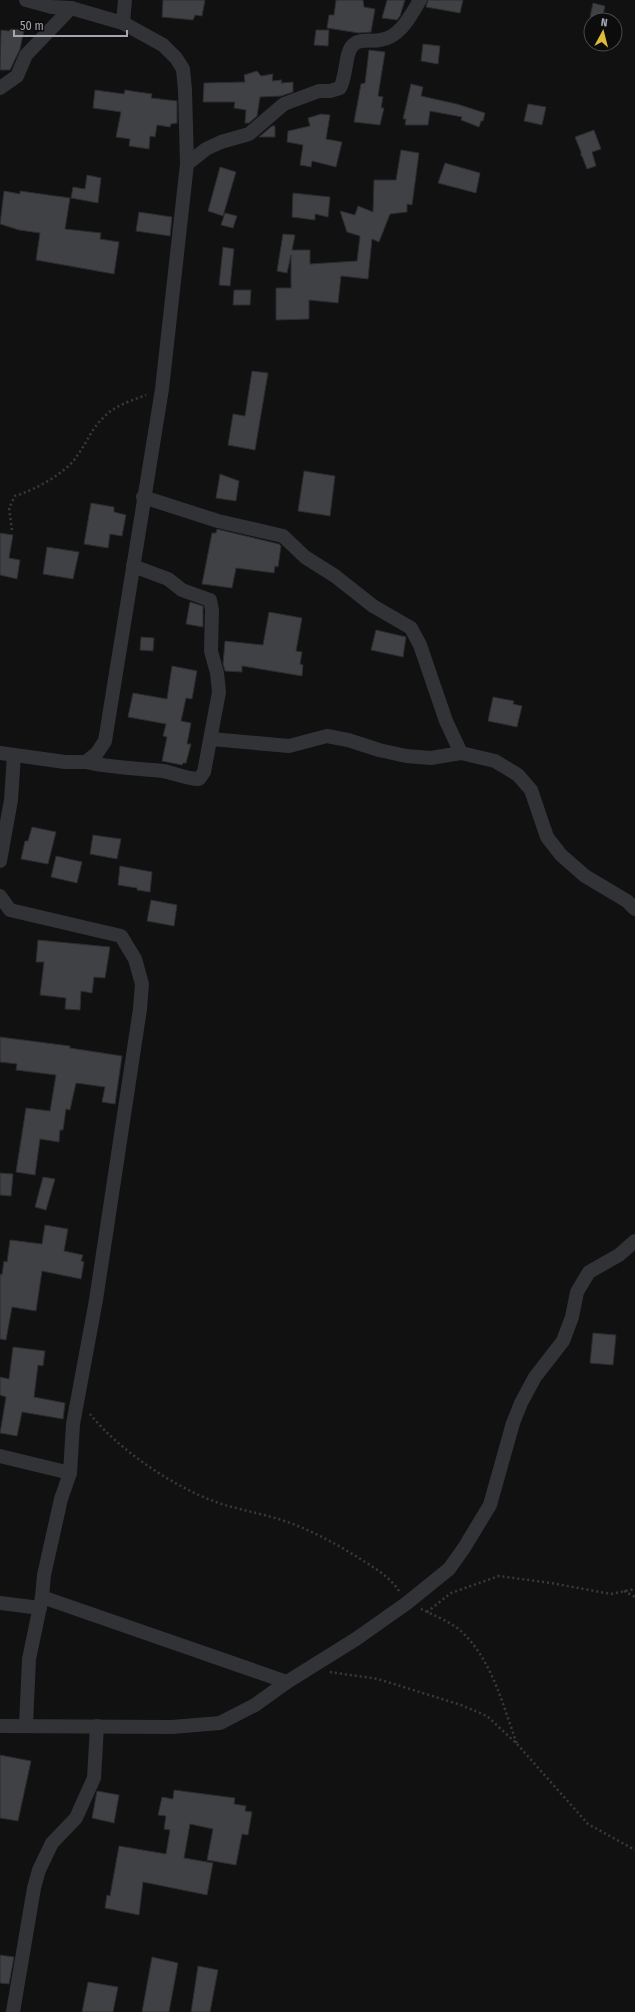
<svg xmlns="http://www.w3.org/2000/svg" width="635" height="2012" viewBox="0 0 635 2012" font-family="'Fira Sans Condensed',sans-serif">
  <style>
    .building { fill: #404145; stroke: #2c2b2e }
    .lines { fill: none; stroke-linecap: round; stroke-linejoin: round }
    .path { stroke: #393a3e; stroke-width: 2.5; stroke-dasharray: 2 3; stroke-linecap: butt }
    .minor { stroke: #323337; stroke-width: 14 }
  </style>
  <rect width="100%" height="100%" fill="#111112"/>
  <g class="building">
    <path d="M163,0H205L202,16L195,15L193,20L162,17Z"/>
    <path d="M336,0H363L364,7L375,9L371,32L359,33L327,28L329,15H334Z"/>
    <path d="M387,0H405L400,16L397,20L382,18Z"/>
    <path d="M428,0H463L460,13L426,7Z"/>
    <path d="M593,3L605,6L602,19L590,17Z"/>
    <path d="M11,29L24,30L20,49L10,70H0L1,30L9,31Z"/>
    <path d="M316,30H329L328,46L314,45Z"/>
    <path d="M423,44L440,46L438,64L421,61Z"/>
    <path d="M369,50L385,52L378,96L383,97L381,108H384L380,125L354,122L361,84L365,83Z"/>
    <path d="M257,71L261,76L273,74L272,81L282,80L281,83L293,82V92L281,96L260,97L257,116L249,123H245L246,110L234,108L235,102H203L204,83L245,82L244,75Z"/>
    <path d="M411,84L423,87L421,96L457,104L485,113L483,121H481L479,127L461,120L462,117L430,111L428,125H405L406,119H403Z"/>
    <path d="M95,90L124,94L125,90L152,94L151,98L177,101V123L171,124L170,127L157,125L155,137L150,136L149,149L129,146L130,139L116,137L121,112L93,108Z"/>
    <path d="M528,104L546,107L542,125L524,121Z"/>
    <path d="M321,114L330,115L326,139L342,142L336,167L312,161L311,167L300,165L303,145L287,142L288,131L310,126L308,118Z"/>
    <path d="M272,126H275V137H259Z"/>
    <path d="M594,130L601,149L592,152L596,166L587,169L582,156H581V152L575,137Z"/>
    <path d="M401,150L419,153L412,205L407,204V212L390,214L379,242L372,239L368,279L341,276L338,303L309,300V319L276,320V288H291V255L287,273L277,271L283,234L295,235L292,250H310V264L357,261L360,236L347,232L340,211L355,215L358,206L373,212L374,180H396Z"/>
    <path d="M445,163L480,173L476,193L438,183Z"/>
    <path d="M220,167L236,172L223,216L208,211Z"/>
    <path d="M87,175L101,178L98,203L71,198L73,187L85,189Z"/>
    <path d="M4,191L20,194V191L70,198L65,229L101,233L100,239L119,242L114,274L36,260L40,233L19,230L0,224Z"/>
    <path d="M293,193L330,197L328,217L315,214V220L292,217Z"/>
    <path d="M139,212L172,217L170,236L136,231Z"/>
    <path d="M225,213L237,216L233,228L221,225Z"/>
    <path d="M223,247L234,249L230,286L219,285Z"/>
    <path d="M234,290H251L250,305H233Z"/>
    <path d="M252,371L268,373L255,450L228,445L233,414L245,416Z"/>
    <path d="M304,471L335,476L330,516L298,511Z"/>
    <path d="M220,474L239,481L236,501L216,498Z"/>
    <path d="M91,503L114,507V512L126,515L122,536L110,534L108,548L84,544Z"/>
    <path d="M217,529L279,544L281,546L278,567L275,566L274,573L236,568L232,588L202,584L212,533H216Z"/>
    <path d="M0,533L13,535L9,558L20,560L17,579L0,575Z"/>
    <path d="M47,547L79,552L73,579L43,574Z"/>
    <path d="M190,602L203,606V627L186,624Z"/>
    <path d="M269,612L302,618L296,651L302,652L300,664L303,665L302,676L242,666V672L225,671L223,664L225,641L263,645Z"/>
    <path d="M376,630L406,637L403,657L371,650Z"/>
    <path d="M141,637L154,638L153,651L140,650Z"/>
    <path d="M172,666L197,671L192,699L186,698L181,721L191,723L187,744H191L186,763H183L182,765L162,761L167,737L163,736L166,724L128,717L133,693L167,699Z"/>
    <path d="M493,697L514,701L513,704L522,706L517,727L488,721Z"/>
    <path d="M32,827L56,832L48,864L21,859L25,841H28Z"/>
    <path d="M93,835L121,839L117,859L90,854Z"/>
    <path d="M56,856L82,862L77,883L51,877Z"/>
    <path d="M120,866L152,872L150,892L137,890V888L118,885Z"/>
    <path d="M151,900L177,905L174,926L147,921Z"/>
    <path d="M38,940L110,947L105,978L94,977L92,993L81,991L80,1010L65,1009L66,998L40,995L44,962H36Z"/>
    <path d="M0,1037L70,1046V1048L122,1056L115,1104L102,1102L105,1087L76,1083L70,1110L66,1109L63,1130H60L59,1142L40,1139L35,1175L16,1172L26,1108L50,1111L56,1075L16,1070L17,1064L0,1062Z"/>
    <path d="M0,1173L13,1174L11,1196L0,1195Z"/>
    <path d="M43,1177L55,1179L46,1210L35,1207Z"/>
    <path d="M45,1225L68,1229L64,1251L83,1255L81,1261L84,1262L81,1279L42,1271L36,1311L12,1307L6,1340L0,1339V1274L2,1275L4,1261L7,1262L10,1240L42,1244Z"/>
    <path d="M593,1333L616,1335L613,1365L590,1363Z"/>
    <path d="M13,1347L45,1351L43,1366L38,1365L34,1397L65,1403L63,1419L22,1412L17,1436L0,1433L6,1397L0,1395V1377L9,1379Z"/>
    <path d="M0,1755L31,1761L18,1821L0,1818Z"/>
    <path d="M174,1790L235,1798L234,1804L246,1806L245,1811L252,1812L248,1835L242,1834L236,1865L207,1860L213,1829L190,1824L184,1858L213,1863L207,1895L143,1882L139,1915L105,1908L107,1895L110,1896L119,1846L166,1854L170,1830L164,1829L166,1816L158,1815L162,1797L173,1799Z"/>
    <path d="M97,1791L119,1795L114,1823L92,1818Z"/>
    <path d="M0,1955L14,1957L9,1984L0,1983Z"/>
    <path d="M152,1957L178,1963L169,2012H142Z"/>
    <path d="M198,1966L218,1970L210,2012H191Z"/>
    <path d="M88,1982L118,1987L113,2012H82Z"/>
  </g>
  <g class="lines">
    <g class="path">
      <path d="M12,530L9,508L15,496C35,490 66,473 77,456C86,444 92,428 103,418C115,405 131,401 146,395"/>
      <path d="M90,1414C119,1450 172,1486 216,1502C235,1509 255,1512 275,1518C306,1527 335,1543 362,1560C376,1569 390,1577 399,1591"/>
      <path d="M624,1591L635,1597"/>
      <path d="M421,1609C435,1616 452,1622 464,1634C493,1663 503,1706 517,1744"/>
      <path d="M427,1612L451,1593L499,1576L551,1583L611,1594L635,1589"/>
      <path d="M330,1672L378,1679L461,1705L487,1716L517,1744L588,1824L635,1850"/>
    </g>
    <g class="minor">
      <path d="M123,23L125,0"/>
      <path d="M0,88L17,76L26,55L71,8"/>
      <path d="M187,164L206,149L221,142L249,134L284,104L319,91H330L340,88C347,75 345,52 353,45C360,38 372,42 380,40C400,38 411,15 420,0"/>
      <path d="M143,497L218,521L283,536L305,557L335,576L373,606L411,628L420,645L446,721L461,753"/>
      <path d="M211,739L289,746L327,736L348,740L379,750L406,756L431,758L461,753L495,761L518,775L531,790L547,837L561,855L585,876L627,901L635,909"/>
      <path d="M0,753L65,762H86L97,753L105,741L162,389L187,164L185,90L183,69L176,58L163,45L123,23L109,19L71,8L52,7L26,0"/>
      <path d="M86,762C111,768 137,768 163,771C175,773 186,779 199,779L204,772L219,692L217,673L211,651L212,610L210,600L182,590L168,579L133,566"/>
      <path d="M0,861L11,800L14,755"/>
      <path d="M0,896L10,910L121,936L135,959L142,984L140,1009L96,1300L73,1424L70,1473L61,1499L44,1575L42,1597L29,1659L26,1725"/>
      <path d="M0,1456L70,1473"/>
      <path d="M42,1597L287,1682"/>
      <path d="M0,1603L40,1608"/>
      <path d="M0,1726L172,1727L220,1723L255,1705L287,1682L356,1639L407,1603L449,1569L464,1548L490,1505L513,1423L521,1403L535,1377L563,1341L572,1317L577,1292L589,1272L619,1255L635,1241"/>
      <path d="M13,2012L34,1888L39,1870L52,1843L76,1818L94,1778L97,1726"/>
    </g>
  </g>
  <g transform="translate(603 32) rotate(7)"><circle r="19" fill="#0c0c0d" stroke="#494a4f"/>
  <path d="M0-3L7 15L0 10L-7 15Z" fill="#e0ba3b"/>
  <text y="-6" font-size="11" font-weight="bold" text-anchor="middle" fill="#a4a7b2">N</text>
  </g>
  <path d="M14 30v6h113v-6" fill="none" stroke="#a4a7b2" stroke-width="2"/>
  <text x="20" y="30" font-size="12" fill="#a4a7b2" stroke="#0c0c0d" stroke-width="3" paint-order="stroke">50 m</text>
</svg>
